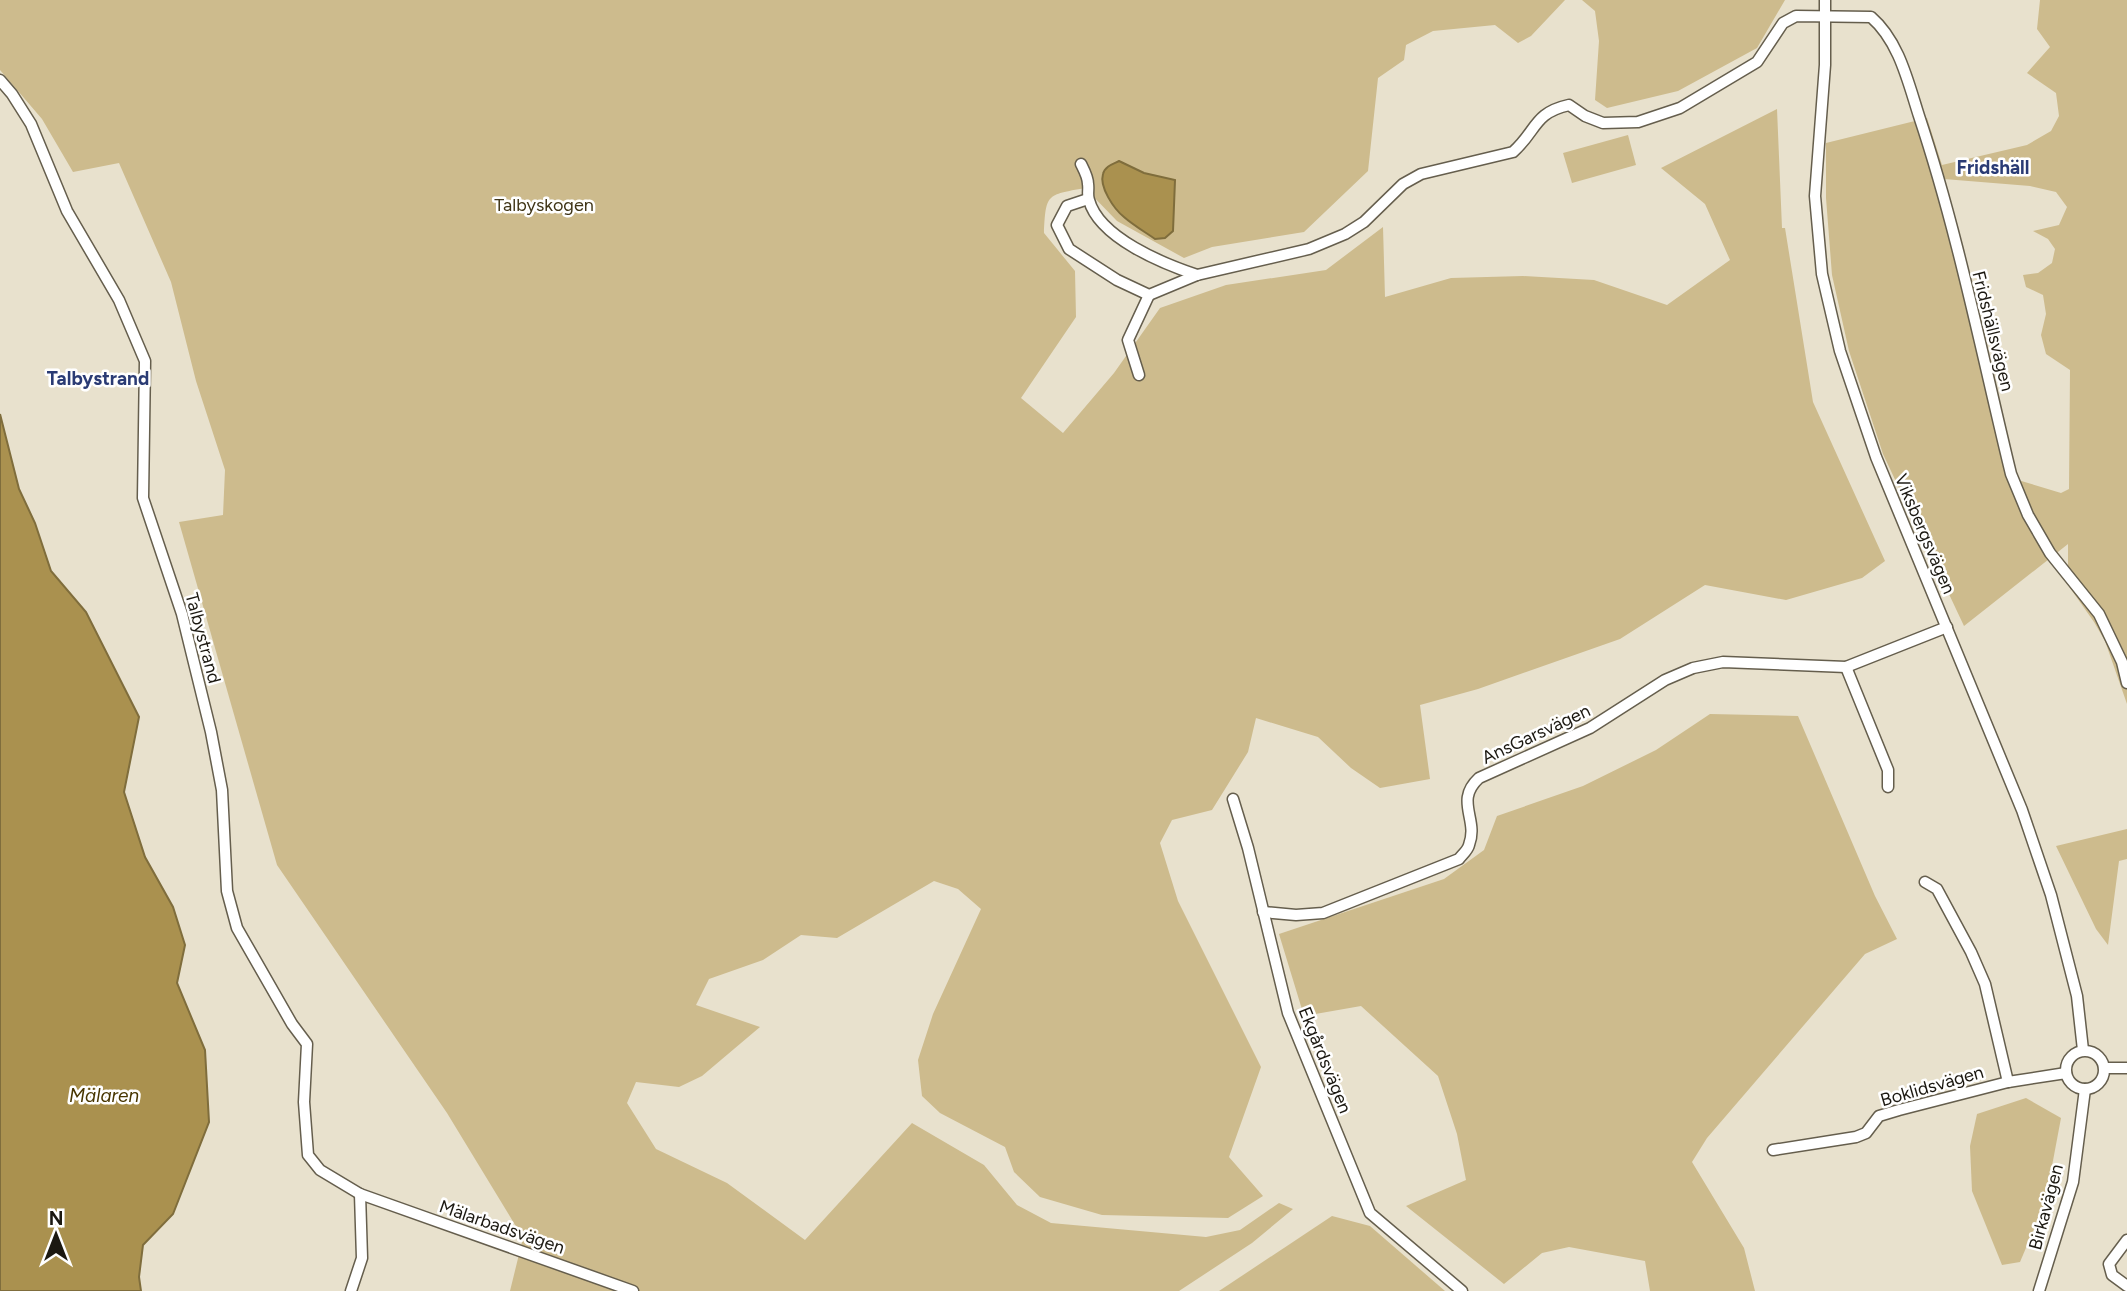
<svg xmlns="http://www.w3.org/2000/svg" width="2127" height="1291" viewBox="0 0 2127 1291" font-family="Figtree,sans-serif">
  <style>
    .green { fill: #cdbb8d; fill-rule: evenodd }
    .water { fill: #aa914f; stroke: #7f6d3c; stroke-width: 2 }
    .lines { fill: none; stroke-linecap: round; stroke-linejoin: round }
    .minor-casing { stroke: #655e4d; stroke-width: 13 }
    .minor { stroke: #fff; stroke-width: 10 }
    .labels { text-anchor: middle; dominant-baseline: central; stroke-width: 5; stroke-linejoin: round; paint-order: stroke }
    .park-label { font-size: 18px; fill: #3f3416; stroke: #fff }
    .street-label { font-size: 18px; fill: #1b1811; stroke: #fff }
    .neighbourhood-label { font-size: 19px; font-weight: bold; fill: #2a3b74; stroke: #fff }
    .water-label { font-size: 19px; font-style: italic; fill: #483600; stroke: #fff }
  </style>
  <rect width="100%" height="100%" fill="#e8e1cd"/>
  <g class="green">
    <path d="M0,0H1565L1531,36L1518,43L1495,25L1433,31L1406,45L1404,60L1378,78L1368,171L1304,232L1212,247L1184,258L1117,221L1085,188C1046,195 1046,194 1044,233L1075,271L1076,317L1021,398L1063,433L1114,373L1160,308L1226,285L1326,270L1383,227L1385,297L1451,278L1523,276L1594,280L1667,305L1730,260L1705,204L1661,168L1777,109L1782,228H1785L1813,402L1885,561L1862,578L1786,600L1705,585L1620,639L1478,689L1420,705L1430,779L1380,788L1351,768L1318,737L1256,718L1248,752L1212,810L1172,820L1160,843L1178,901L1261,1067L1229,1157L1263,1196L1228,1218L1102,1215L1040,1197L1014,1172L1005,1147L940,1113L922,1096L918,1060L933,1014L981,909L958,889L934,881L837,938L801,935L763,960L709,979L696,1005L760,1027L702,1076L679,1087L636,1082L627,1103L656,1149L727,1183L805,1240L912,1123L984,1165L1017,1205L1051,1223L1206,1237L1240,1230L1279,1203L1293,1209L1252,1243L1179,1291H510L523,1238L447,1113L277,865L179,522L223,515L225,470L196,381L171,282L119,163L73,172L42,119L0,70ZM1119,161L1144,173L1174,180L1103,182Z"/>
    <path d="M1582,0H1785L1757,48L1678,91L1607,108L1595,100L1599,41L1595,11Z"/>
    <path d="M2040,0H2127V704L2105,641L2094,622L2068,585V544L1964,626L1883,454L1849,351L1832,275L1826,198V143L1927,118L1942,165L2027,145L2051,131L2059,116L2056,93L2027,73L2050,47L2037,29ZM1944,179L2030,186L2056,192L2067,207L2059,225L2033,231L2048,239L2055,249L2052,263L2038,273L2023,275L2026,287L2043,295L2046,314L2041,335L2046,354L2070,370L2069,489L2061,493L2018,480Z"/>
    <path d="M1628,135L1636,165L1572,183L1563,153Z"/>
    <path d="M1710,714L1798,716L1875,896L1897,939L1865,954L1707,1138L1692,1162L1744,1248L1755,1291H1650L1645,1261L1569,1247L1542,1253L1504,1284L1406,1206L1466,1180L1457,1134L1438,1076L1361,1006L1304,1016L1279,934L1444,879L1484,850L1497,816L1583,786L1656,750Z"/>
    <path d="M2127,829V859L2119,861L2108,945L2096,929L2056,846Z"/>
    <path d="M2026,1098L2061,1118L2045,1203L2020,1262L2002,1265L1972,1191L1970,1146L1977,1114Z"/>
    <path d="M1332,1216L1370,1226L1445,1291H1219Z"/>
  </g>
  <g class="water">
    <path d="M1119,161L1144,173L1175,180L1173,231L1165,238L1155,239C1145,232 1133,225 1124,217C1114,209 1099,187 1103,174C1105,166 1113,164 1119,161Z"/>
    <path d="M0,414L19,489L35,523L51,571L86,612L139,717L124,792L145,857L173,907L185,945L177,983L205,1050L209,1122L173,1214L143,1245L139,1277L141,1291H0Z"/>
  </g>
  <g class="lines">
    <defs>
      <g id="minor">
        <path d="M1825,0V65L1815,196L1822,274L1840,351L1876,457L2022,810L2051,895L2077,996L2083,1050"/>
        <path d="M0,80L12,94L31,124L67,211L119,300L145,361L143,498L182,614L211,732L222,790L227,891L237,928L292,1024L307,1044L304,1102L308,1155L320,1170L360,1194L633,1291"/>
        <path d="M1081,164C1084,170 1088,177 1088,184C1089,189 1087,195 1089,200C1099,238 1164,264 1197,275"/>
        <path d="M1088,199L1067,206L1057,225L1069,249L1117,280L1149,295L1197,275L1309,249L1345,234L1364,222L1403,184L1421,174L1513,152C1537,131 1533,113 1569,105L1585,116L1603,123L1638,122L1680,108L1757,62L1783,23L1796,16L1871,17C1899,41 1908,82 1919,116C1958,233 1982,355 2011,474L2028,515L2050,553L2099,614L2122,662L2127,683"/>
        <path d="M1139,375L1128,340L1149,295"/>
        <path d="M1846,667L1888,770V787"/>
        <path d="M1233,799L1248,848L1288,1013L1370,1213L1462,1291"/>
        <path d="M1925,882L1937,889L1971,952L1985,984L2008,1082"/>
        <path d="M1263,912L1296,915L1323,913L1459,859C1462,855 1468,850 1469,845C1479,819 1454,801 1479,778L1590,728L1665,680L1693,668L1723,662L1846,667L1947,627"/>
        <circle cx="2085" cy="1070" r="19"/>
        <path d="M2104,1068H2127"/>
        <path d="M1773,1150L1856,1137L1866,1133L1879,1116L1899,1110L2008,1082L2066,1073"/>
        <path d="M2127,1240L2109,1264L2112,1275L2127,1286"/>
        <path d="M351,1291L362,1258L360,1194"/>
        <path d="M2039,1291L2073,1182L2085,1089"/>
      </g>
    </defs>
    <use href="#minor" class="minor-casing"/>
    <use href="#minor" class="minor"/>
  </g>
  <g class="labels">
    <g class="park-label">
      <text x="544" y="205">Talbyskogen</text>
    </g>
    <g class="street-label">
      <text transform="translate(1993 331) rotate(76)">Fridshällsvägen</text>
      <text transform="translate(1925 534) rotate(67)">Viksbergsvägen</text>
      <text transform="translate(203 638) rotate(75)">Talbystrand</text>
      <text transform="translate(1536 734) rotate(-25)">AnsGarsvägen</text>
      <text transform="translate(1325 1060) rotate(68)">Ekgårdsvägen</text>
      <text transform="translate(1932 1086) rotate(-16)">Boklidsvägen</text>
      <text transform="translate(2046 1207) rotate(-75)">Birkavägen</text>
      <text transform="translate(502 1227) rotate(19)">Mälarbadsvägen</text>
    </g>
    <g class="neighbourhood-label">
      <text x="1993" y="167">Fridshäll</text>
      <text x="98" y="378">Talbystrand</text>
    </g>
    <g class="water-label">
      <text x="104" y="1095">Mälaren</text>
    </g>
  </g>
  <g transform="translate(56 1235)" stroke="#ffffff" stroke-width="5" paint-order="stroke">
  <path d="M0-5L12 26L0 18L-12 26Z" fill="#1b1811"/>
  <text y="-10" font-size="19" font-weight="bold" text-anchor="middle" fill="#1b1811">N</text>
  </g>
</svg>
